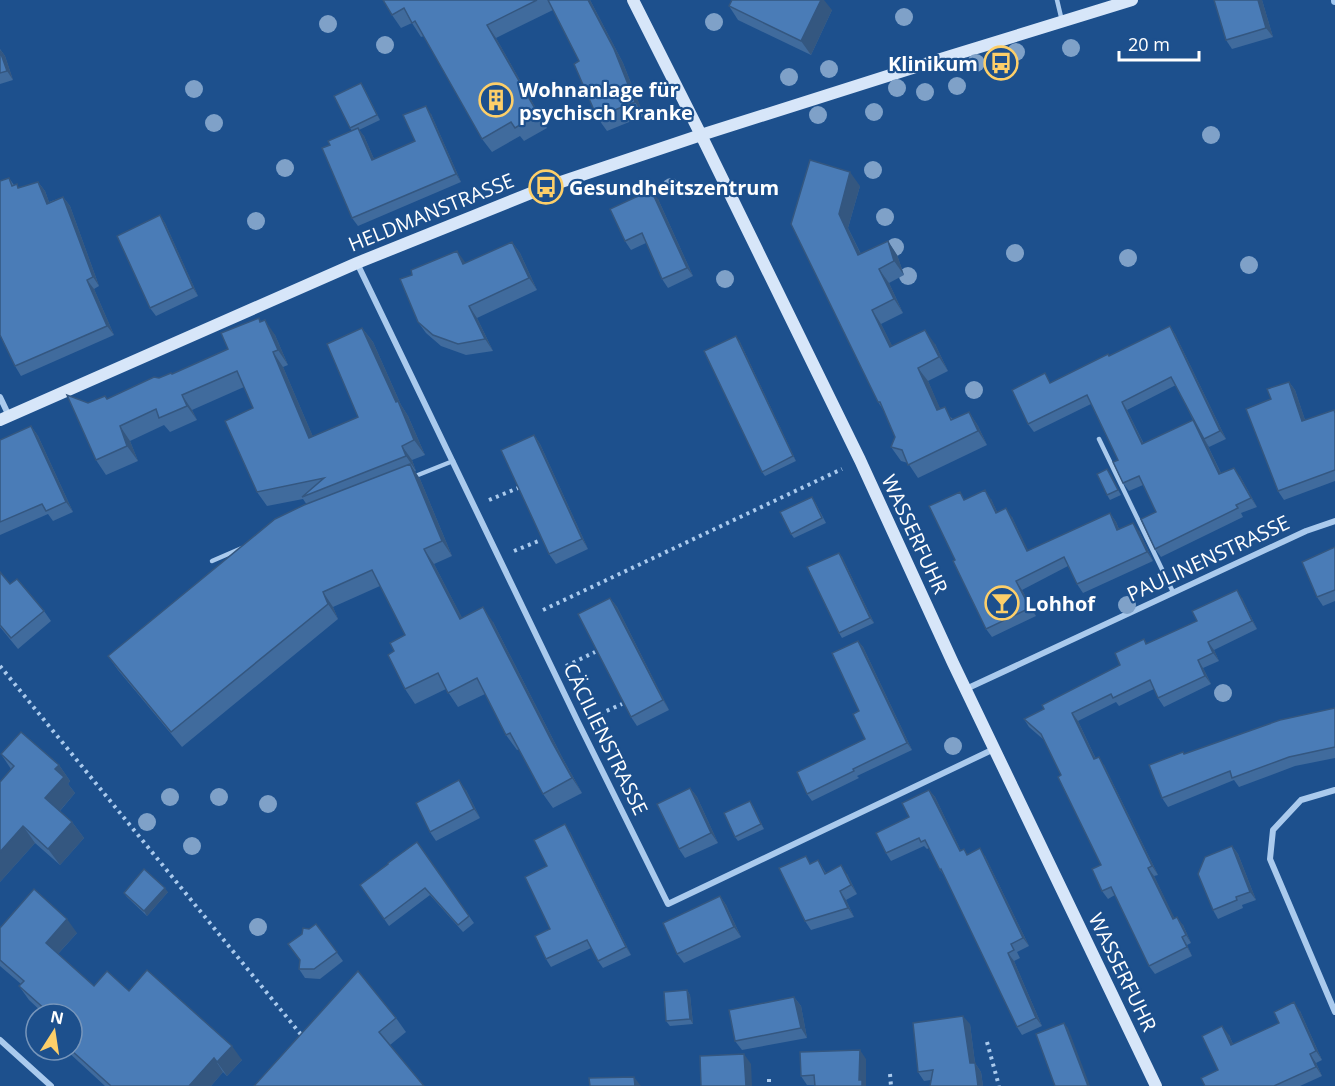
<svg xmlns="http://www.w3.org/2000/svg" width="1335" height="1086" viewBox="0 0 1335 1086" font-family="'Open Sans',sans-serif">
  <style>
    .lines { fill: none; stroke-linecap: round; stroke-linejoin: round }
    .stream { stroke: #9ec5ef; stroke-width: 8 }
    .path { stroke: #aacaed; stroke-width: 4; stroke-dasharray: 3 4.5; stroke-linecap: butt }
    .lane { stroke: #aacaed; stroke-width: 4.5 }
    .street { stroke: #aacaed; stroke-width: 6 }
    .secondary { stroke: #d7e6f9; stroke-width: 12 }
    .tree { fill: #7fa1c8 }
    .wall { fill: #406b9d; fill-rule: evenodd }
    .shaded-wall { fill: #345780 }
    .building { fill: #4a7cb7; stroke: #345780; stroke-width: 1.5 }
    .labels { text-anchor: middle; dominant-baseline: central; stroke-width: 4.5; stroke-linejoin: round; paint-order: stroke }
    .poi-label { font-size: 20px; font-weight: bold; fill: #fff; stroke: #1d508d; text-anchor: start }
    .street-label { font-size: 20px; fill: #fff; stroke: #1d508d }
  </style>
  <rect width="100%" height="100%" fill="#1d508d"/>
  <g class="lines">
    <path class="stream" d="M1335,0V1"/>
    <g class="path">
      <path d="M489,500L518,488"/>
      <path d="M514,551L541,540"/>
      <path d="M543,610L842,469"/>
      <path d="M0,666L303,1037"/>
      <path d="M566,666L595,652"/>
      <path d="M593,717L622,704"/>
      <path d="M987,1042L999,1086"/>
      <path d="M890,1074L891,1086"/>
      <path d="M769,1079V1086"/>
    </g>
    <g class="lane">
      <path d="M1057,0L1062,21"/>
      <path d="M1099,439L1173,592"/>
      <path d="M413,477L453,461"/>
      <path d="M212,561L242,548"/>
    </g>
    <g class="street">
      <path d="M357,263L579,724L668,904L994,749"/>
      <path d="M0,397L9,416"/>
      <path d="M966,689L1306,531L1335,521"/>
      <path d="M1335,790L1301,800L1273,830L1270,859L1335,1012"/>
      <path d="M0,1040L51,1086"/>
    </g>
    <g class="secondary">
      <path d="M633,0L701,135L860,460L953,663L1156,1086"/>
      <path d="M0,420L357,263L546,187L701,135L944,58L1132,0"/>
    </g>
  </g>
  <g class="tree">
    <circle cx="904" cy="17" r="9"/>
    <circle cx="714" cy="22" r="9"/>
    <circle cx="328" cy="24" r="9"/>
    <circle cx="385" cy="45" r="9"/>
    <circle cx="1071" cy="48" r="9"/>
    <circle cx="1016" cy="52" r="9"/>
    <circle cx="976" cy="63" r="9"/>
    <circle cx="829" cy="69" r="9"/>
    <circle cx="789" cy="77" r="9"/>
    <circle cx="957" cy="86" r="9"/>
    <circle cx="897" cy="88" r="9"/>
    <circle cx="194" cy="89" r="9"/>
    <circle cx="925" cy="92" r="9"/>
    <circle cx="874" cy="112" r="9"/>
    <circle cx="818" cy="115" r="9"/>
    <circle cx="214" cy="123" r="9"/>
    <circle cx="1211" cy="135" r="9"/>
    <circle cx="285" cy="168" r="9"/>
    <circle cx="873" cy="170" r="9"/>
    <circle cx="671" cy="187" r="9"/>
    <circle cx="885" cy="217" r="9"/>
    <circle cx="256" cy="221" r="9"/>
    <circle cx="895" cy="247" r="9"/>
    <circle cx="1015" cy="253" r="9"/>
    <circle cx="1128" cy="258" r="9"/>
    <circle cx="1249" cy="265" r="9"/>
    <circle cx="908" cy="276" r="9"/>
    <circle cx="725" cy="279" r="9"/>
    <circle cx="974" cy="390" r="9"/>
    <circle cx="1127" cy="605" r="9"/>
    <circle cx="1223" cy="693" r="9"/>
    <circle cx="953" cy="746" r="9"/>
    <circle cx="170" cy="797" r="9"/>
    <circle cx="219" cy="797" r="9"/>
    <circle cx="268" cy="804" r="9"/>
    <circle cx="147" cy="822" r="9"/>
    <circle cx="192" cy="846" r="9"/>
    <circle cx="258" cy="927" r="9"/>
  </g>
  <g class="wall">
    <path d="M383,0H590L623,63L644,116L607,131L597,117L579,61L553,10L496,38L547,128L524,141L520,136L492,152L482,139L424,36L421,37L412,23L401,28L392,15Z"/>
    <path d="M1262,0L1273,37L1232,49L1226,40Z"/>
    <path d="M729,6L832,10L811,55L738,20Z"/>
    <path d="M0,49L5,56L13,80L0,84Z"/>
    <path d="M364,88L380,120L359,130L364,136L374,159L415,141L431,114L461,182L358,226L352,218L330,145L352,131L350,128Z"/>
    <path d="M9,178L14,185L19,188L38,182L45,191L49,202L63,197L70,206L99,286L94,289L114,335L21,376L15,366Z"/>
    <path d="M860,186L848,228L861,254L888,241L897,255L904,275L889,283L903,313L881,324L892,346L935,344L948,371L928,381L940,409L953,419L969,412L978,426L987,445L918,478L908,463L901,461L891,447L895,437L884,411L878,402L791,224Z"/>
    <path d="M658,199L693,276L668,288L662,279L646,243L631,250L625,241Z"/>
    <path d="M160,215L165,223L198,296L156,316L150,308Z"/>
    <path d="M512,242L520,253L537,290L477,318L493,351L466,355L441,346L426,333L418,322L466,263Z"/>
    <path d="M259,318L261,322L275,335L288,365L283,367L313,437L358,417L362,328L373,342L401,405L408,416L425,455L412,460L416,471H415L420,479L452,556L434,564L462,618L493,622L562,757L582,793L553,808L543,794L519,749L517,750L506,735L485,694L458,707L446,689L415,704L405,689L394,651L405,635L380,586L333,607L338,619L182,747L118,670L108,656L307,505L303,499L267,506L257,492L253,408L244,387L192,410L197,420L170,432L164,425L130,441L138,461L106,475L96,460L88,403L105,396L107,399L172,374L228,349Z"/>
    <path d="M1170,326L1175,334L1226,439L1209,447L1206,442L1221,473L1240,476L1257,507L1241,513L1243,517L1161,557L1155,549L1156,512L1143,485L1129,491L1123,483L1118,460L1091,404L1034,432L1028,424L1052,382L1109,356ZM1176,385L1193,420L1144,444L1127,410Z"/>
    <path d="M739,340L796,461L765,476L762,472Z"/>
    <path d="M1289,382L1295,390L1305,420L1335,412V481L1284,500L1278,491L1271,399Z"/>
    <path d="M31,426L38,436L73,512L53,521L48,514L0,535V440Z"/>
    <path d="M534,435L540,444L588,549L556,564L549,554Z"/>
    <path d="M1107,469L1121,495L1110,500L1107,495Z"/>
    <path d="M966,499H991L997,512L1012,517L1028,551L1110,513L1116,522L1119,529L1139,531L1153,561L1083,593L1077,584L1068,566L1022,590L1036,616L992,637L986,629L955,560Z"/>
    <path d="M815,502L826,523L794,538L791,534Z"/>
    <path d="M1335,547V601L1323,606L1317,597Z"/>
    <path d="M839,553L842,557L874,623L842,638L839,633Z"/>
    <path d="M0,572L10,584L44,611L51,621L18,649L0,627Z"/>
    <path d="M610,598L617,607L669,710L637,726L631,717Z"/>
    <path d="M1242,598L1257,629L1214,650L1219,661L1203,668L1211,684L1164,707L1158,698L1154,689L1119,706L1116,702L1078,721L1096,759L1104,765L1158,875L1154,876L1174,918L1183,925L1191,943L1187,945L1192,956L1155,974L1149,966L1115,895L1108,899L1102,891L1101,865L1061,775L1044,740L1029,727L1024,719L1044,709L1120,665L1144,639L1147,644L1197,621Z"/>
    <path d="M858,641L863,647L912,750L857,776L859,778L812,801L807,794L865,739L859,711Z"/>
    <path d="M1335,708V758L1295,766L1239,787L1234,780L1168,807L1162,798L1185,754Z"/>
    <path d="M1,754L59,765L70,781L68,784L75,793L60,811L72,822L84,838L60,865L35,843L0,882L11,769Z"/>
    <path d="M690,788L697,797L718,843L685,858L679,849Z"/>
    <path d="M466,790L480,818L436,841L430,832Z"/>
    <path d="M929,790L935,797L961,851L968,854L985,856L1029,946L1017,952L1020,958L1014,961L1042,1026L1022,1035L1017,1027L945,877L940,870L929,848L927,849L924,846L891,861L886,853L909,817Z"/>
    <path d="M753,806L764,829L738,841L735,837Z"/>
    <path d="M570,832L631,955L603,968L598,961L591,948L551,967L546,959L550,929L547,866Z"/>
    <path d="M417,842L474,923L463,932L430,895L389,926L360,885L388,864Z"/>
    <path d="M1232,846L1238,854L1256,900L1242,905L1243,908L1218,919L1213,910Z"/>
    <path d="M818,860L826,873L847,874L857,894L846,900L854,917L811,930L805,921L812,863Z"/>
    <path d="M168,892L147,916L127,897L124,893Z"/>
    <path d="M720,896L726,905L741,937L684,963L677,954Z"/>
    <path d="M316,924L343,961L320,979L305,978L299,969L309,929Z"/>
    <path d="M0,928L77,933L58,954L94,986L129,991L242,1060L227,1076L223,1072L211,1086H105L66,1050H72L44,1014L29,1000L19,986L21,984L0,966Z"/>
    <path d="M687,990L690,995L693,1024L670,1026L666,1021Z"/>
    <path d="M794,997L801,1006L807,1038L742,1050L735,1041Z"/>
    <path d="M1300,1011L1322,1060L1316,1063L1322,1076L1300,1086H1205L1218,1070L1229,1035L1233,1044L1279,1023Z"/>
    <path d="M396,1018L406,1032L390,1045L254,1086Z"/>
    <path d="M970,1024L975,1063L981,1072L983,1086H930L931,1080L924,1081L918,1072Z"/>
    <path d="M866,1059V1086L807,1085L801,1076Z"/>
  </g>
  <g class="shaded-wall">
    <path d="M588,0H590L623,63L644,116L635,102Z"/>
    <path d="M821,0H824L832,10L811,55L801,41Z"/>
    <path d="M1258,0H1262L1273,37L1266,28Z"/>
    <path d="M487,25L496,38L547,128L538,114Z"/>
    <path d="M0,49L5,56L13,80L7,71Z"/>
    <path d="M361,83L364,88L380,120L377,115Z"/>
    <path d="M426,106L431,114L461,182L456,174Z"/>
    <path d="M358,128L364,136L378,168L372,160Z"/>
    <path d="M850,172L860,186L848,228L868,269L858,255L839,214Z"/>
    <path d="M38,182L45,191L53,213L47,204Z"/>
    <path d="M651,190L658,199L693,276L687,268Z"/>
    <path d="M63,197L70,206L99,286L93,277Z"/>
    <path d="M160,215L165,223L198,296L193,288Z"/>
    <path d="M888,241L897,255L904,275L894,261Z"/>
    <path d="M512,242L520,253L537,290L529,278Z"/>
    <path d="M457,251L465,262L471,276L463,264Z"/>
    <path d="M879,269L889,283L903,313L894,299Z"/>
    <path d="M87,280L94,289L114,335L107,326Z"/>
    <path d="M469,306L477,318L493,351L485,339Z"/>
    <path d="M872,310L881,324L900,361L890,347Z"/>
    <path d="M265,320L275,335L288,365L278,350Z"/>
    <path d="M1170,326L1175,334L1226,439L1220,431Z"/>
    <path d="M362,328L373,342L401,405L408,416L425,455L414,440L396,402Z"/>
    <path d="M925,330L935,344L948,371L939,357Z"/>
    <path d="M736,336L739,340L796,461L793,456Z"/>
    <path d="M273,352L283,367L320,453L309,438Z"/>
    <path d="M918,368L928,381L947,424L937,410Z"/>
    <path d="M1289,382L1295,390L1308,429L1302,421Z"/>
    <path d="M182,395L192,410L197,420L187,406Z"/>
    <path d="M1122,402L1127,410L1148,453L1142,444Z"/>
    <path d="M969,412L978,426L987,445L978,431Z"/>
    <path d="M1193,420L1206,442L1225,482L1219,474Z"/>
    <path d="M31,426L38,436L73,512L66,502Z"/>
    <path d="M120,426L130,441L138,461L127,446Z"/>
    <path d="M534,435L540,444L588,549L582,539Z"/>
    <path d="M402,446L412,460L416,471L406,456Z"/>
    <path d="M410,464L420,479L452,556L442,541Z"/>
    <path d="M1234,468L1240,476L1257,507L1251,498Z"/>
    <path d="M1107,469L1111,474L1121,495L1118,490Z"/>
    <path d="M985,490L991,499L1002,522L996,513Z"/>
    <path d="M1006,508L1012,517L1033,560L1027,551Z"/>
    <path d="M1110,513L1116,522L1123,539L1117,530Z"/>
    <path d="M1133,523L1139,531L1153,561L1147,552Z"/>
    <path d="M424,549L434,564L470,633L460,619Z"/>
    <path d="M839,553L842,557L874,623L870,618Z"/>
    <path d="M1016,581L1022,590L1036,616L1030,608Z"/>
    <path d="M1237,590L1242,598L1257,629L1252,621Z"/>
    <path d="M323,592L333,607L338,619L328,604Z"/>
    <path d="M610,598L617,607L669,710L663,700Z"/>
    <path d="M483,607L493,622L562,757L582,793L572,778L552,742Z"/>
    <path d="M858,641L863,647L912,750L907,743Z"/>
    <path d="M1208,642L1214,650L1219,661L1213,653Z"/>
    <path d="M1198,660L1203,668L1211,684L1205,676Z"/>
    <path d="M1072,713L1078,721L1100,768L1094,759Z"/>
    <path d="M1099,757L1104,765L1158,875L1152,866Z"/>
    <path d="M59,765L70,781L68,784L75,793L57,814L45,798L55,769Z"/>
    <path d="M459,780L466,790L480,818L474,809Z"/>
    <path d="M690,788L697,797L718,843L711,833Z"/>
    <path d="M929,790L935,797L965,859L960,851Z"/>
    <path d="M750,801L753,806L764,829L761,824Z"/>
    <path d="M72,822L84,838L60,865L48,849Z"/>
    <path d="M565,824L570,832L631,955L626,947Z"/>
    <path d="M23,826L35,843L0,882V852Z"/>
    <path d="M1232,846L1238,854L1256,900L1250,892Z"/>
    <path d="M980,848L985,856L1029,946L1023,938Z"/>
    <path d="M841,865L847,874L857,894L851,885Z"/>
    <path d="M1148,868L1154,876L1179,927L1173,919Z"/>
    <path d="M165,888L168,892L147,916L144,911Z"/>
    <path d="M840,891L846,900L854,917L848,908Z"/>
    <path d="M720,896L726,905L741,937L734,927Z"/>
    <path d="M1177,917L1183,925L1191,943L1186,935Z"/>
    <path d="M67,919L77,933L55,957L46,943Z"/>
    <path d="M1182,937L1187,945L1192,956L1187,947Z"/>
    <path d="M1008,953L1014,961L1042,1026L1036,1018Z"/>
    <path d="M687,990L690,995L693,1024L690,1019Z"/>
    <path d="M794,997L801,1006L807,1038L801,1028Z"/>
    <path d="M1294,1002L1300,1011L1322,1060L1316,1051Z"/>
    <path d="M963,1016L970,1024L975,1063L981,1072L983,1086H978L970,1063Z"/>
    <path d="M1064,1023L1068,1028L1090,1086H1088Z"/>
    <path d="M1222,1026L1229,1035L1237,1053L1231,1045Z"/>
    <path d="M232,1046L242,1060L227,1076L217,1062Z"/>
    <path d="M860,1050L866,1059V1086H862L859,1080Z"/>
    <path d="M744,1054L751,1064L752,1086H746Z"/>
    <path d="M1310,1054L1316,1063L1322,1076L1316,1067Z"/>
    <path d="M214,1058L223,1072L211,1086H189Z"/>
    <path d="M634,1077L641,1086H635Z"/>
  </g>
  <g class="building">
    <path d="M383,0H537L487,25L538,114L515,128L511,122L482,139L415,21L412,23L404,8L392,15Z"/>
    <path d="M548,0H588L614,49L635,102L597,117L574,64L579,61Z"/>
    <path d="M732,0H821L801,41L729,6Z"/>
    <path d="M1214,0H1258L1266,28L1226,40Z"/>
    <path d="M0,51L7,71L0,73Z"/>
    <path d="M361,83L377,115L350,128L334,96Z"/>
    <path d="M426,106L456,174L352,218L322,148L330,145L328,141L358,128L372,160L415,141L403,115Z"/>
    <path d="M810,160L850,172L839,214L858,255L888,241L894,261L879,269L894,299L872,310L890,347L925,330L939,357L918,368L937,410L945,407L951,420L969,412L978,431L908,465L902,450L891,447L895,437L880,402H878L791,224Z"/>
    <path d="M9,178L12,186L17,184L18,188L38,182L47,204L63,197L93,277L87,280L107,326L15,366L0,335V181Z"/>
    <path d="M651,190L687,268L662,279L642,233L625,241L610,209Z"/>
    <path d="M160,215L193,288L150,308L117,236Z"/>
    <path d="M512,242L529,278L469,306L485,339L458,344L433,335L418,322L400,279L412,275L411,270L457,251L463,264Z"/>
    <path d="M259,318L260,322L265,320L278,350L273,352L309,438L358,417L327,344L362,328L396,402L398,401L414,440L402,446L406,456L302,497L324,478L257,492L225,421L253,408L237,371L182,395L187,406L159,418L156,409L120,426L127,446L96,460L67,395L88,403L105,396L107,399L154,377L159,378L171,373L172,374L228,349L221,333Z"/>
    <path d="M1170,326L1220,431L1204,439L1171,377L1122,402L1142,444L1193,420L1219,474L1234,468L1251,498L1236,505L1238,508L1155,549L1141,519L1156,512L1139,476L1123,483L1113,462L1118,460L1087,395L1028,424L1012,390L1045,373L1050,383L1108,354L1109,356Z"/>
    <path d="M736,336L793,456L762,472L704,351Z"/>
    <path d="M1289,382L1302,421L1334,410L1335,413V470L1278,491L1246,409L1271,399L1267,389Z"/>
    <path d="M31,426L66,502L46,511L42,504L0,522V440Z"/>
    <path d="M534,435L582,539L549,554L501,450Z"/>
    <path d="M410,464L442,541L424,549L460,619L483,607L552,742L572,778L543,794L510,733L506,735L477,678L448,693L438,673L405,689L388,655L394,651L390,643L405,635L372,570L323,592L328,604L171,732L108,656L275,519L304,505Z"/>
    <path d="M1107,469L1118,490L1107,495L1097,474Z"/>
    <path d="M985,490L996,513L1006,508L1027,551L1110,513L1117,530L1133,523L1147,552L1077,584L1064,557L1016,581L1030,608L986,629L953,561L955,560L929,506L960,492L964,500Z"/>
    <path d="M812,497L822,518L791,534L780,512Z"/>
    <path d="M1335,547V590L1317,597L1302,562Z"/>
    <path d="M839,553L870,618L839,633L807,567Z"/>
    <path d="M0,572L10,584L17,579L44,611L11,638L0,625Z"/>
    <path d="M1237,590L1252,621L1208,642L1213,653L1198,660L1205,676L1158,698L1150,680L1113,698L1111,694L1072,713L1094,759L1099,757L1152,866L1148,868L1173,919L1177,917L1186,935L1182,937L1187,947L1149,966L1111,887L1102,891L1092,869L1101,865L1058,777L1061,775L1041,734L1024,719L1044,709L1042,705L1120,665L1115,653L1144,639L1146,644L1197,621L1192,611Z"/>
    <path d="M610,598L663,700L631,717L578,614Z"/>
    <path d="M858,641L907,743L853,769L854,771L807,794L797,772L865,739L853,714L859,711L832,653Z"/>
    <path d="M1335,708V747L1289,757L1232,778L1230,771L1162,798L1149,765L1183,752L1184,754L1280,720Z"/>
    <path d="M21,732L59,765L55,769L64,777L45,798L72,822L48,849L23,826L0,852V782L14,766L1,754Z"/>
    <path d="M459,780L474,809L430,832L416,803Z"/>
    <path d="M690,788L711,833L679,849L657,804Z"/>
    <path d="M929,790L960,851L964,849L967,855L980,848L1023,938L1011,944L1014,950L1008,953L1036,1018L1017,1027L941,869L940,870L925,840L921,842L919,838L886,853L876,833L909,817L902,803Z"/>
    <path d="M750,801L761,824L735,837L724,813Z"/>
    <path d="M565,824L626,947L598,961L587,940L546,959L535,936L550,929L525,877L547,866L534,840Z"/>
    <path d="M417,842L469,916L458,925L425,888L384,919L360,885L388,864V863Z"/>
    <path d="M1232,846L1250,892L1236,897L1237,900L1213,910L1198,874L1205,857Z"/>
    <path d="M806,856L810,864L818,860L825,874L841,865L851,885L840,891L848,908L805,921L779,868Z"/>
    <path d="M144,869L165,888L144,911L124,893Z"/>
    <path d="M34,889L67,919L46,943L94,986L107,971L129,991L147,970L232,1046L217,1062L214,1058L189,1086H111L71,1050H72V1014H44L47,1011L19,986L24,981L0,960V928Z"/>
    <path d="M720,896L734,927L677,954L663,923Z"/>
    <path d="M316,924L337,952L314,969H299L300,960L288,944L302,934L303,928L309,929Z"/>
    <path d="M358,971L396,1018L379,1032L424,1086H254Z"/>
    <path d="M687,990L690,1019L666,1021L664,992Z"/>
    <path d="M794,997L801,1028L735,1041L729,1010Z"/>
    <path d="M1294,1002L1316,1051L1310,1054L1316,1067L1274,1086H1205L1201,1078L1218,1070L1202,1036L1222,1026L1231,1045L1279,1023L1274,1012Z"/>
    <path d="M963,1016L970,1063H975L978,1086H930L933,1070L918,1072L913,1023Z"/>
    <path d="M1064,1023L1088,1086H1055L1036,1034Z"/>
    <path d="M860,1050L859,1080H862V1086H815L814,1075L801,1076L800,1052Z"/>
    <path d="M744,1054L746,1086H701L700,1056Z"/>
    <path d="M634,1077L635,1086H590L589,1078Z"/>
  </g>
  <defs>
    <symbol id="bus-ring" viewBox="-11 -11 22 22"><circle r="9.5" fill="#1d508d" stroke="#fdcf69" stroke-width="1.5"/><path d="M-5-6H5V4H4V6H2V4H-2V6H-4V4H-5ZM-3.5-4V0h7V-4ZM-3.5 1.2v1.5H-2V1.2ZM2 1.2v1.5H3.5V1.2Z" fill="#fdcf69"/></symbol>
    <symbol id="building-ring" viewBox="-11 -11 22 22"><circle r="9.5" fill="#1d508d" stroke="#fdcf69" stroke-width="1.5"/><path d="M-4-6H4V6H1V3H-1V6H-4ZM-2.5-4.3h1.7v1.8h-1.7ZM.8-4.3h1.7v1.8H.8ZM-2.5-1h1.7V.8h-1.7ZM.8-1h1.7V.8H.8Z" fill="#fdcf69"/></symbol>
    <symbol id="bar-ring" viewBox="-11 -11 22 22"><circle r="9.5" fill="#1d508d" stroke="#fdcf69" stroke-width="1.5"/><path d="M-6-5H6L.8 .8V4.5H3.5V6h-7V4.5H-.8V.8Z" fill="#fdcf69"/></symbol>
  </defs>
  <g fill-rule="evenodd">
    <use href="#bus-ring" x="982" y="44" width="38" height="38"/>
    <use href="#building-ring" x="477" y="81" width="38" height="38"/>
    <use href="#bus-ring" x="527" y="168" width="38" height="38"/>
    <use href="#bar-ring" x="983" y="584" width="38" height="38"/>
  </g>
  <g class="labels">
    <g class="poi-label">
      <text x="978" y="63" text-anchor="end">Klinikum</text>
      <text x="519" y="89">Wohnanlage für<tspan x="519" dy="23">psychisch Kranke</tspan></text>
      <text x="569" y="187">Gesundheitszentrum</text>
      <text x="1025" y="603">Lohhof</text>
    </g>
    <g class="street-label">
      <text transform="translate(431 212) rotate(-22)">HELDMANSTRASSE</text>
      <text transform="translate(915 534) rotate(65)">WASSERFUHR</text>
      <text transform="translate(1208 558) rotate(-25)">PAULINENSTRASSE</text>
      <text transform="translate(606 739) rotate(64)">CÄCILIENSTRASSE</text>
      <text transform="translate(1123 972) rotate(64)">WASSERFUHR</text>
    </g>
  </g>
  <g transform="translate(54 1032) rotate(12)"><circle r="28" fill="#1d508d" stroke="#7796bb" stroke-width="1.5"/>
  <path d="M0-4.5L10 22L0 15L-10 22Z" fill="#fdcf69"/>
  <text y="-9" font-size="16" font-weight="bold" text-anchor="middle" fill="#ffffff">N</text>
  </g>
  <path d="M1119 51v9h80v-9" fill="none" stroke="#ffffff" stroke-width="3"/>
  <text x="1128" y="51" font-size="18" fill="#ffffff" stroke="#1d508d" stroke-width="4.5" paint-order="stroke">20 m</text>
</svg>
